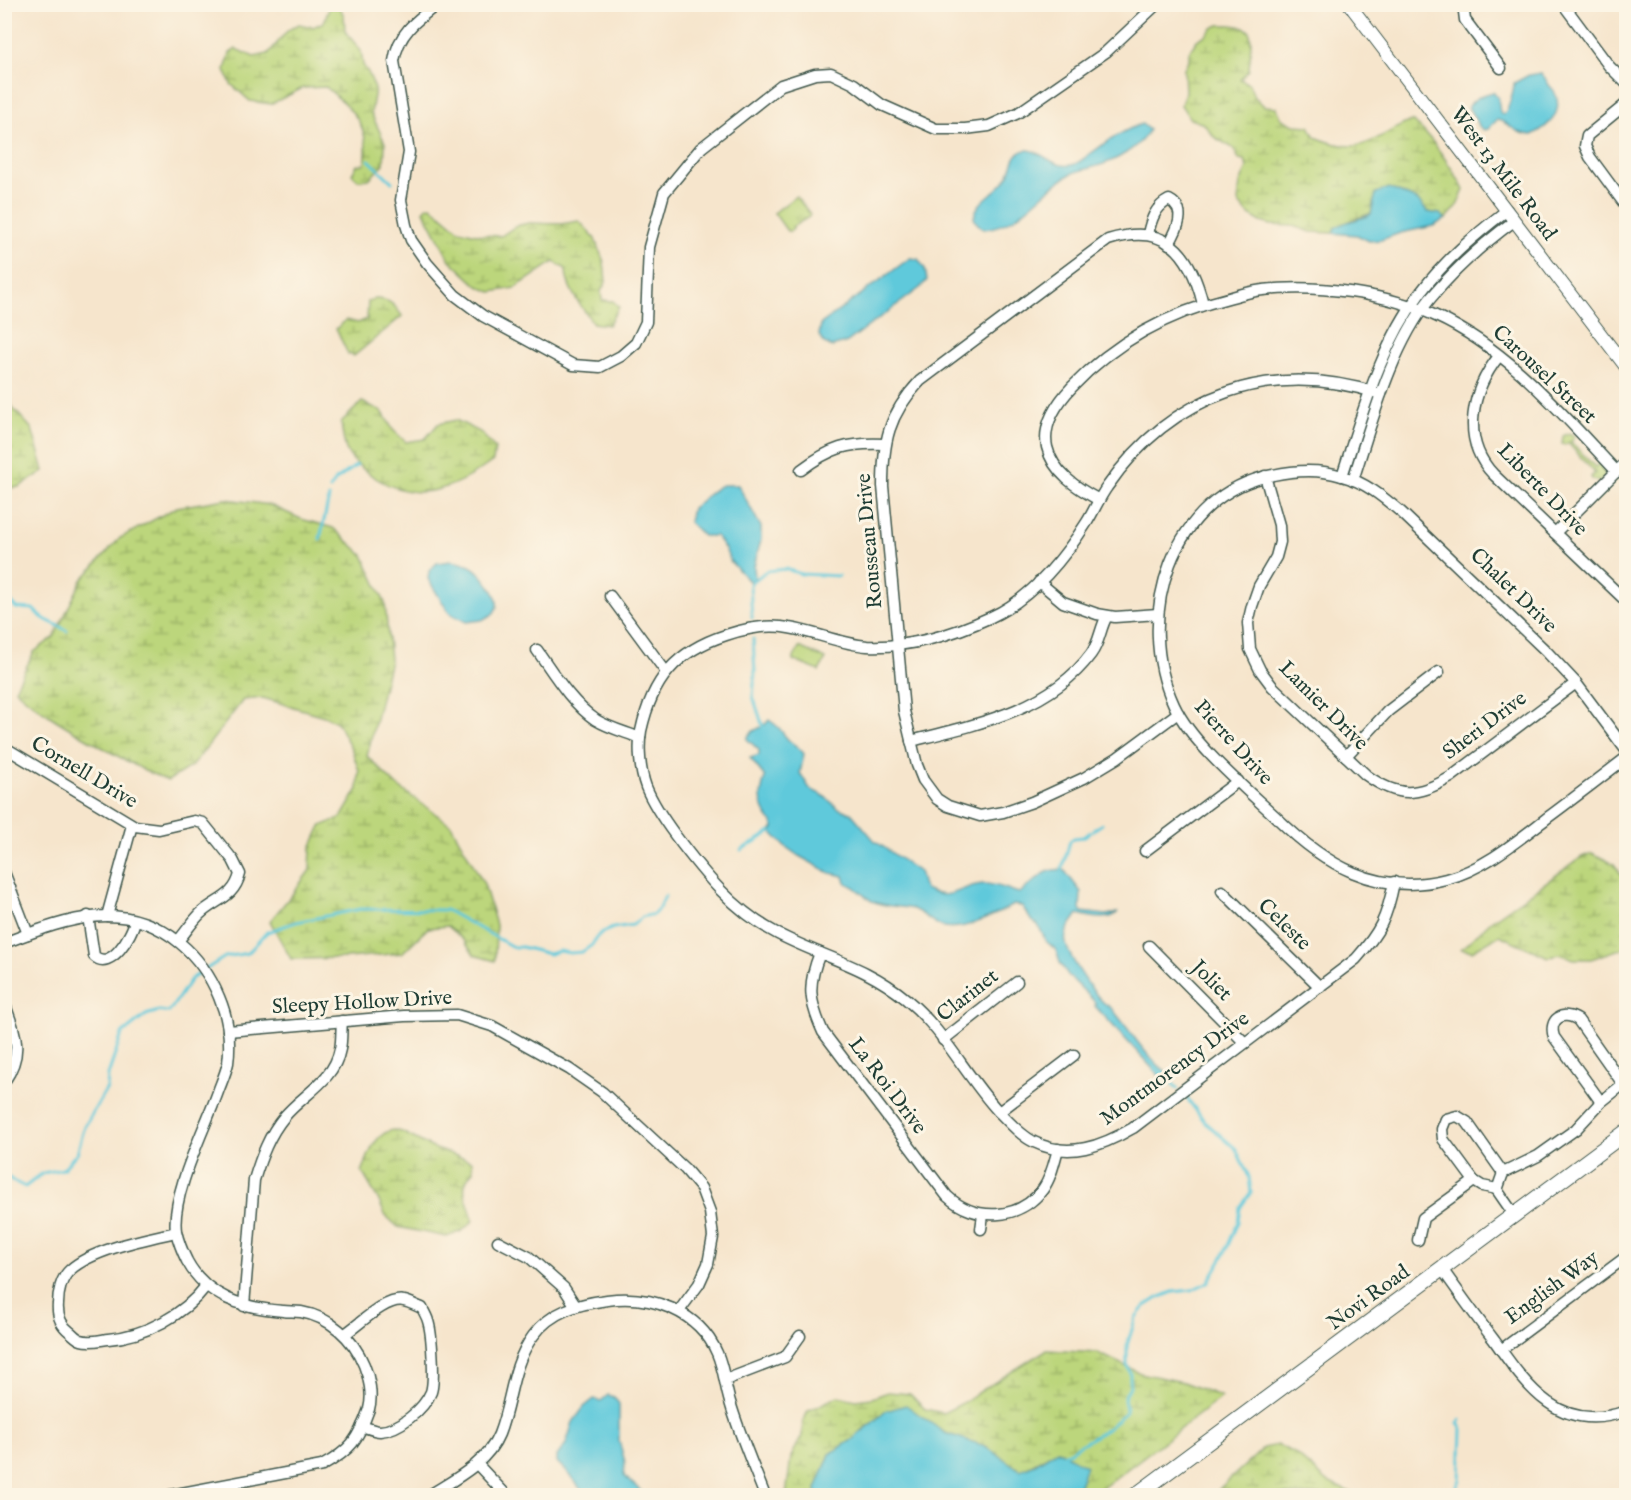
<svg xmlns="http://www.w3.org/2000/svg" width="1631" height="1500" viewBox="0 0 1631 1500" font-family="'IM FELL English',serif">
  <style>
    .grass { fill: url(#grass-tufts); stroke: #6e8a58; stroke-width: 1.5 }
    .wetland { fill: url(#wetland-marsh); stroke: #6e8a58; stroke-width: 1.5 }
    .water { fill: #5fc9db; stroke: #3f8388; stroke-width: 1.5 }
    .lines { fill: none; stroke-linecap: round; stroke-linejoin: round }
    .stream { stroke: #5fc9db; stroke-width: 3 }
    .minor-casing { stroke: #3f564b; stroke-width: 13 }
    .tertiary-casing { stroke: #3f564b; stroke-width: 14 }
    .secondary-casing { stroke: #3f564b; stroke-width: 17 }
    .minor { stroke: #fff; stroke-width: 10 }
    .tertiary { stroke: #fff; stroke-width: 12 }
    .secondary { stroke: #fff; stroke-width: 15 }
    .labels { text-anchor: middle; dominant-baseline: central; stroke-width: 6; stroke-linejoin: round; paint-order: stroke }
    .street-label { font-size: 21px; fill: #1f3d34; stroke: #fcf5e5 }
  </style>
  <defs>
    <pattern id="grass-tufts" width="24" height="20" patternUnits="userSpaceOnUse" patternTransform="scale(1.5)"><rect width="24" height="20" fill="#bcd67b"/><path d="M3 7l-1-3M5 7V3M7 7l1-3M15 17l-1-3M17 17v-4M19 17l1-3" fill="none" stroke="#98af66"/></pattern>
    <pattern id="wetland-marsh" width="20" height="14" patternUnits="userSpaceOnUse" patternTransform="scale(1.5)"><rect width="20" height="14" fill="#bcd67b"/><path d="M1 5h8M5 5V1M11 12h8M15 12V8" fill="none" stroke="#98af66"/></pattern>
  </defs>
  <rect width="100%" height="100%" fill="#fcf5e5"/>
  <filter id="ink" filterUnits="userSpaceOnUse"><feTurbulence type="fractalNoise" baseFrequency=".0167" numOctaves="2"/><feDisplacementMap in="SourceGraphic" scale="12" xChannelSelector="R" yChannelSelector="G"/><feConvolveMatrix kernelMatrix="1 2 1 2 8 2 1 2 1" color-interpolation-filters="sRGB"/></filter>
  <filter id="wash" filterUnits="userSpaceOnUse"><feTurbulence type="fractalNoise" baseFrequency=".008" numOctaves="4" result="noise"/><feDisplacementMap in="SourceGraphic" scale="24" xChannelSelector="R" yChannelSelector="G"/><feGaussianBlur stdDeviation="1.35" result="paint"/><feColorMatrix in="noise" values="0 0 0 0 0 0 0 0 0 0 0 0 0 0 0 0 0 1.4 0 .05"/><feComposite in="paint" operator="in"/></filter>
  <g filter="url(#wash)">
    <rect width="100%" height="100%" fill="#f6e5cc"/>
    <g class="grass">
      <path d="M796,196L810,214L809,217L792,227L793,229L790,231H787L774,213Z"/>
      <path d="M1569,433L1575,436L1571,442L1595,467L1601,462L1606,468L1604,479L1598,482L1592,479L1591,477L1595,473L1568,443L1565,445L1562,444L1563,436Z"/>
      <path d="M799,647L826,659L819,671L793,660Z"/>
    </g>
    <g class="wetland">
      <path d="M338,4L344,16L345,31L361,51L363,65L369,74L375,89L371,113L385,143L384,164L369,179L358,180L352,174L357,165L365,164C371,125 353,111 326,87L303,88L271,104L250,101L231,84L225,70L230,53L236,49L254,57L268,54L288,30L299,24L313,27L324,22L330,6Z"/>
      <path d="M1231,25L1244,27L1250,32L1251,43L1249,70L1240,79L1249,84L1254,96L1264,106L1276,107L1282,119L1294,125L1309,126L1315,137C1364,157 1368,140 1411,121C1427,129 1456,174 1464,190L1456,208L1446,219L1440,214L1428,212L1416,200C1389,208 1360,215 1335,228L1333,233L1311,232L1293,226L1271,225L1261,222L1249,215L1238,202L1240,183L1247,168L1245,160L1239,159L1233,148L1214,137L1204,124L1190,119L1181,105L1185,92L1184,69L1189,58V52L1197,40L1206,35L1212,28L1219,25Z"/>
      <path d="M431,206L459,230L481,235L501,236L516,226L529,223L561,224L579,221L594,237L604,262L606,282L601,291L602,300L613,301L619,307L608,325L593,323C582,307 566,289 566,269L554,262L515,288L491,292L478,286L450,260L424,211L427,207Z"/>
      <path d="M374,299C390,299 394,304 402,316L354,356L348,354L336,329L346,320L358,323L367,319L368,301Z"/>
      <path d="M4,366L10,405L32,429L44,471L19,487L5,488Z"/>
      <path d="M362,402L382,411L393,430L406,442L425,439L438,424L456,420L480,432L495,448L493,461C453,490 416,506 371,475C362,468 350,460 346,449C343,441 342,430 341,422Z"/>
      <path d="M226,499L270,505L301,519L333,528L363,555L385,603L390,660L367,756L396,785L451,825L484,884L496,925L495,961L474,955L464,941L448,926L428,928L402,953L347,958L291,959L270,921L294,892L310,870L311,848L321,826L341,818L358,789L359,771L352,750L337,722L324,716L263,698L243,700L193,765L168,781C141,770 117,756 93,742C65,726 39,711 15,689L34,652L54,637L82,580L120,538L177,507Z"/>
      <path d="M1592,853L1614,864L1626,881V947L1591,959H1574L1559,954L1548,957L1499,935L1472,951L1461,949L1491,921L1582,857Z"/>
      <path d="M393,1130L402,1132L433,1148L472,1161L473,1171C456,1189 469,1199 473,1221L462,1231L447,1237L398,1227L385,1215L378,1199L362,1172C369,1156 373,1134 393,1130Z"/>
      <path d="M1046,1350L1098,1353L1140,1373L1183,1382L1222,1397L1093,1495H1065L1079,1485L1085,1466L1058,1450L1020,1471L1004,1459L959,1438L945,1433L926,1421L869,1424L852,1440L830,1454L816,1489L817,1495L786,1496L791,1457L802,1436L803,1422L808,1411L838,1396L856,1400L872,1398L888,1392L910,1394L925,1409L943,1413L959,1405Z"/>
      <path d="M1277,1445L1294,1453L1328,1482L1356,1495H1216L1220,1488L1264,1448Z"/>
    </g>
    <g class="water">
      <path d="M1540,73C1546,77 1546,80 1549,85C1552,89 1553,88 1555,93C1564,113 1548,127 1532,135C1513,134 1510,122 1497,120L1488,129L1484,130L1479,126L1468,107C1473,99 1484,94 1493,92L1498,98L1500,113L1503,115C1508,111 1514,90 1514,83L1529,75Z"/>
      <path d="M1142,124L1149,130C1140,147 1116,161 1097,166C1088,169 1079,170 1071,174C1040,190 1021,226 983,229L974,220C974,201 997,193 1007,178C1013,169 1012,150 1028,150C1043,151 1055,171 1075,164C1080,162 1086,157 1090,154C1107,142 1123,130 1142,124Z"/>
      <path d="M1389,188L1417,200L1428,212L1440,214L1446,219L1433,226L1400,233L1381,240L1369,241L1357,235L1333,233L1335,228C1346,220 1359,221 1371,214L1376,193Z"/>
      <path d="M910,258L918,259L925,269L927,280L920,288L847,342L832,347L824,343L819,335L821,324Z"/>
      <path d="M722,485H738L761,527V540L754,566L755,578L751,583L731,562L725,549L716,536H703L689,522L692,508C703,501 710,490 722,485Z"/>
      <path d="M451,561C457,562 464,563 470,566C479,570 499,594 497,605C497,608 495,611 493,614L482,620L466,622L449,613L428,579L429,571L437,563Z"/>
      <path d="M769,720C779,727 779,728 786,737C791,744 799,746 804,754L800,773L810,789L824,796L838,808L851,813L875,841L919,872C921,876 921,881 923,886C924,889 927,890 930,891C950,902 963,885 983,884C997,884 1006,889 1019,893C1034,884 1044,866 1064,870L1081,892L1080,909L1082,912L1106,915L1117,913C1109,922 1089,917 1078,914C1072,923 1063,932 1066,943C1068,956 1092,991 1102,1001C1105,1005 1110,1006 1113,1010C1132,1032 1148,1063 1175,1077L1171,1082H1165L1095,1006L1096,1004L1093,1000L1068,975L1060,963L1056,950L1046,941L1038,925L1031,920L1022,906L1014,905C996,914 966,931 945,927C933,925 924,913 913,909C899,906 885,907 872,901C861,895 859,888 846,883L844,876L830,873L799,856L786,847L771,832L774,828C773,823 770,820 767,815C758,801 761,791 765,777L750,758L759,755V750L747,739C751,728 762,730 769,720Z"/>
      <path d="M608,1395L614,1397L619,1404V1441L625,1462L624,1476L640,1490L643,1495H585L570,1475L557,1462V1456L566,1444L573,1422L584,1407L594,1399L601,1401Z"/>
      <path d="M906,1405L945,1433L985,1446L1020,1470L1035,1464L1057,1450L1086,1466L1079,1485L1065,1496L817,1495L816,1489L830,1454L852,1440L886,1411Z"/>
    </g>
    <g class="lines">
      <g class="stream">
        <path d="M369,160L392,182"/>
        <path d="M330,489L336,480L357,465"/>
        <path d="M320,539L329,497"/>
        <path d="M4,592L16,608L33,609C44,622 54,622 67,631"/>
        <path d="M752,618L750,584L766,571L786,569L801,574L839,576"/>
        <path d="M753,639L755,672L753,696L763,727"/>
        <path d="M741,850L771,832"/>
        <path d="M1062,870L1070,841L1074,838L1083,837L1102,824"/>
        <path d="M1171,1082L1178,1089"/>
        <path d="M4,1174L13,1181L25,1187L43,1173L63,1169L77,1153L85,1126L107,1088L108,1075L122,1034L146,1015L159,1011L169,1012L191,979L225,957L248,953L267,932L296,922L361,909L446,910L513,947H522L549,954L559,951L570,953L582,952L592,945L596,938L601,933L613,928L633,925L642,917L654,914L660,907L665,896"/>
        <path d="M1062,1456L1107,1429L1126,1412L1124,1398L1130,1386V1373L1127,1365V1345L1136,1317L1144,1307L1158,1298L1173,1292L1192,1290L1208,1282L1224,1255L1238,1222L1240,1208L1251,1192L1249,1177L1236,1149L1205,1122L1183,1093"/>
        <path d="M1452,1496L1460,1480L1462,1430L1458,1423L1460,1420"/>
      </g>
    </g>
  </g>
  <g filter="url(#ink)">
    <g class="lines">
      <defs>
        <g id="minor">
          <path d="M438,4C416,20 398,34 394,61L409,152L401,200L406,225L411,240L427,263L455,295L483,316L573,365L600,367L621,356L636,343L646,322L649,247L664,193L701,148L781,85L815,74L831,73L854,84L882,105L936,129H965L989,126L1018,113L1106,52L1157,4"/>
          <path d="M1463,4L1465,20L1501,68"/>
          <path d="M1563,4L1609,66L1626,83"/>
          <path d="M1626,104L1587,136L1585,146L1590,157L1626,206"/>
          <path d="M1148,234C1151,220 1155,207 1169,200C1188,210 1177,230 1169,244"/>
          <path d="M1499,356C1472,390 1460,439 1493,474L1626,601"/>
          <path d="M1381,394C1271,359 1172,393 1107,487C1099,498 1094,511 1087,522C1063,560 1032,598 991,617C952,635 910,648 867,646C840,644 816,632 789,628C767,624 747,628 726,635C676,651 652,680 641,731C638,748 640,771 646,787C653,804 664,820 675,835C704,874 734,911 778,934C824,958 865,965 906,999C944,1030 965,1075 998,1111C1009,1122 1020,1135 1034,1142C1069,1159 1102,1146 1133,1128L1356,959C1380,932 1387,918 1394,882"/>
          <path d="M801,470C830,448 848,442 885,444"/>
          <path d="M1265,476L1279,525L1280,542L1276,557L1259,586L1252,606L1248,623L1250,649L1260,670L1272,686L1366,775C1398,798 1417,797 1451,777L1576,683"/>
          <path d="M1342,476C1363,412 1380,346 1421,292C1445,260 1475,235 1507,210"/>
          <path d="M1353,480C1372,422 1391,347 1430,299C1454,270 1484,243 1514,221"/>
          <path d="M1099,500C1077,488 1053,473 1047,447C1042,424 1058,402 1072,387C1116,341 1171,312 1232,297C1242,294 1253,291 1263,290C1317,284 1386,293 1436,316C1509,349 1563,415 1617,472"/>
          <path d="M1555,533L1626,462"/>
          <path d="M1039,582L1063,602L1097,614L1115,617L1158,614"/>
          <path d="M610,596L666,672"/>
          <path d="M537,650C554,674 571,703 596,720C609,728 625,732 640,738"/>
          <path d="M1178,713L1117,758L1084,778L1032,802L1003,812L980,816L948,806L937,799L923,780L917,765L904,711L883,486C883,442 888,415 920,381L1108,240C1165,222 1190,251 1203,304"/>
          <path d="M911,741C975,725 1050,710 1091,654C1100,642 1100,628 1107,616"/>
          <path d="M4,747L135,826L159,829L194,821L203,823L233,860L240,874C234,898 216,899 200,914C192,922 185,933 178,941"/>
          <path d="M1626,750L1576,683L1547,652L1401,512C1383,497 1365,482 1342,476C1320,469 1296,470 1273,475C1171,494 1133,617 1174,705C1192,744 1245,788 1277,818C1324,864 1377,897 1446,879C1484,869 1517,841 1547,818C1574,798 1600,778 1626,758"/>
          <path d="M1346,756L1388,711L1439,672"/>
          <path d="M1145,851L1238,781"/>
          <path d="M4,872L28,934"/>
          <path d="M1222,891L1320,987"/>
          <path d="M88,916L94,956C111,972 132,934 135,921"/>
          <path d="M107,916L132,825"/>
          <path d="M4,943C65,920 122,896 180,943C198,958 210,975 219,997C228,1018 231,1040 228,1063C226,1072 222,1081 219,1089C206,1127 171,1193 176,1231C178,1240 183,1253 187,1261C207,1298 244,1308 283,1311C289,1312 295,1311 301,1312C330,1317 353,1338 364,1365C369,1377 373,1395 369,1409C358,1440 351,1450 322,1466L166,1496"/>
          <path d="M1149,946L1245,1043"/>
          <path d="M820,953C807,985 809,1001 823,1032L947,1196C975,1222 1019,1221 1043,1189C1051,1178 1054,1163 1058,1149"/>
          <path d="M4,1002C15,1033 25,1052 4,1082"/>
          <path d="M228,1031L404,1016L457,1015L492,1026L569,1069L602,1092L685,1169L701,1188L710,1212L713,1237L708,1264L699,1284L679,1311"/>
          <path d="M943,1040L1017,982"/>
          <path d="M1601,1102L1554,1037C1548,1019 1563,1010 1578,1020L1623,1084"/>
          <path d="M999,1112L1074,1055"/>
          <path d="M1497,1189L1482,1186L1474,1181L1443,1139L1442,1129L1446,1119L1457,1116L1467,1122L1503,1173"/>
          <path d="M1515,1216L1497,1190L1503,1173L1538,1156L1576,1129L1601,1102L1626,1082"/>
          <path d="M981,1229L983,1215"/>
          <path d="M176,1232C146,1239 93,1249 70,1270C61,1278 58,1293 58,1304C57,1315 61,1325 70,1332C73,1334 77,1339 81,1340C90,1343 100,1340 108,1339C145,1336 184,1315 206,1286"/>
          <path d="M1418,1240L1423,1218L1474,1181"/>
          <path d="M498,1241L529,1257L564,1288L575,1305"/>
          <path d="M1442,1269C1459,1293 1476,1317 1494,1340C1527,1387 1560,1435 1626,1411"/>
          <path d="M244,1306L254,1180C261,1157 269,1135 284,1117C303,1094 334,1081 340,1049C342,1040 341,1030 342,1021"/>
          <path d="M345,1334C359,1325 386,1297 404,1301C410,1302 416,1306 422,1308C424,1312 427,1317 428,1321C432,1333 435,1380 431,1392C424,1409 399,1430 380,1431C374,1431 368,1428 362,1426"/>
          <path d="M1501,1350L1626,1257"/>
          <path d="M725,1380L785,1357L800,1336"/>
          <path d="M477,1464L507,1496"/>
          <path d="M428,1496C453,1480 487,1464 499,1434C512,1401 511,1366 533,1336C551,1311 578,1304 607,1300C651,1294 699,1311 717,1353C724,1369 725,1386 730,1402C739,1433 753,1465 765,1496"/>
        </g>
        <path id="tertiary" d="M1349,4L1626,367"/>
        <path id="secondary" d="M1135,1496L1626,1132"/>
      </defs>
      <use href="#minor" class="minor-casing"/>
      <use href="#tertiary" class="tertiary-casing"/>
      <use href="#secondary" class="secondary-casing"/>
      <use href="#minor" class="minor"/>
      <use href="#tertiary" class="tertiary"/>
      <use href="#secondary" class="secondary"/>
    </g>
  </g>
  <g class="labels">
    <g class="street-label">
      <text transform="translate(1503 174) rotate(53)">West 13 Mile Road</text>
      <text transform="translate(1544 375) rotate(43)">Carousel Street</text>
      <text transform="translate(1542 490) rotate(46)">Liberte Drive</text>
      <text transform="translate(870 541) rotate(-95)">Rousseau Drive</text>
      <text transform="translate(1513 591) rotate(44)">Chalet Drive</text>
      <text transform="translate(1323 706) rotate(45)">Lamier Drive</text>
      <text transform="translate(1485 726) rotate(-37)">Sheri Drive</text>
      <text transform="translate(1233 743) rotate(48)">Pierre Drive</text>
      <text transform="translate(84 773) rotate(31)">Cornell Drive</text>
      <text transform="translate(1284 925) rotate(44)">Celeste</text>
      <text transform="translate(1211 981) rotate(45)">Joliet</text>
      <text transform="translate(968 996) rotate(-38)">Clarinet</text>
      <text transform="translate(362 1003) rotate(-3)">Sleepy Hollow Drive</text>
      <text transform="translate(1175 1069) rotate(-36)">Montmorency Drive</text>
      <text transform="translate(887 1086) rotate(53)">La Roi Drive</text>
      <text transform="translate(1552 1288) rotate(-36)">English Way</text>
      <text transform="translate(1369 1298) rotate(-36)">Novi Road</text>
    </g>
  </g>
  <rect width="1631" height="1500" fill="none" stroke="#fcf5e5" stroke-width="24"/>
</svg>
